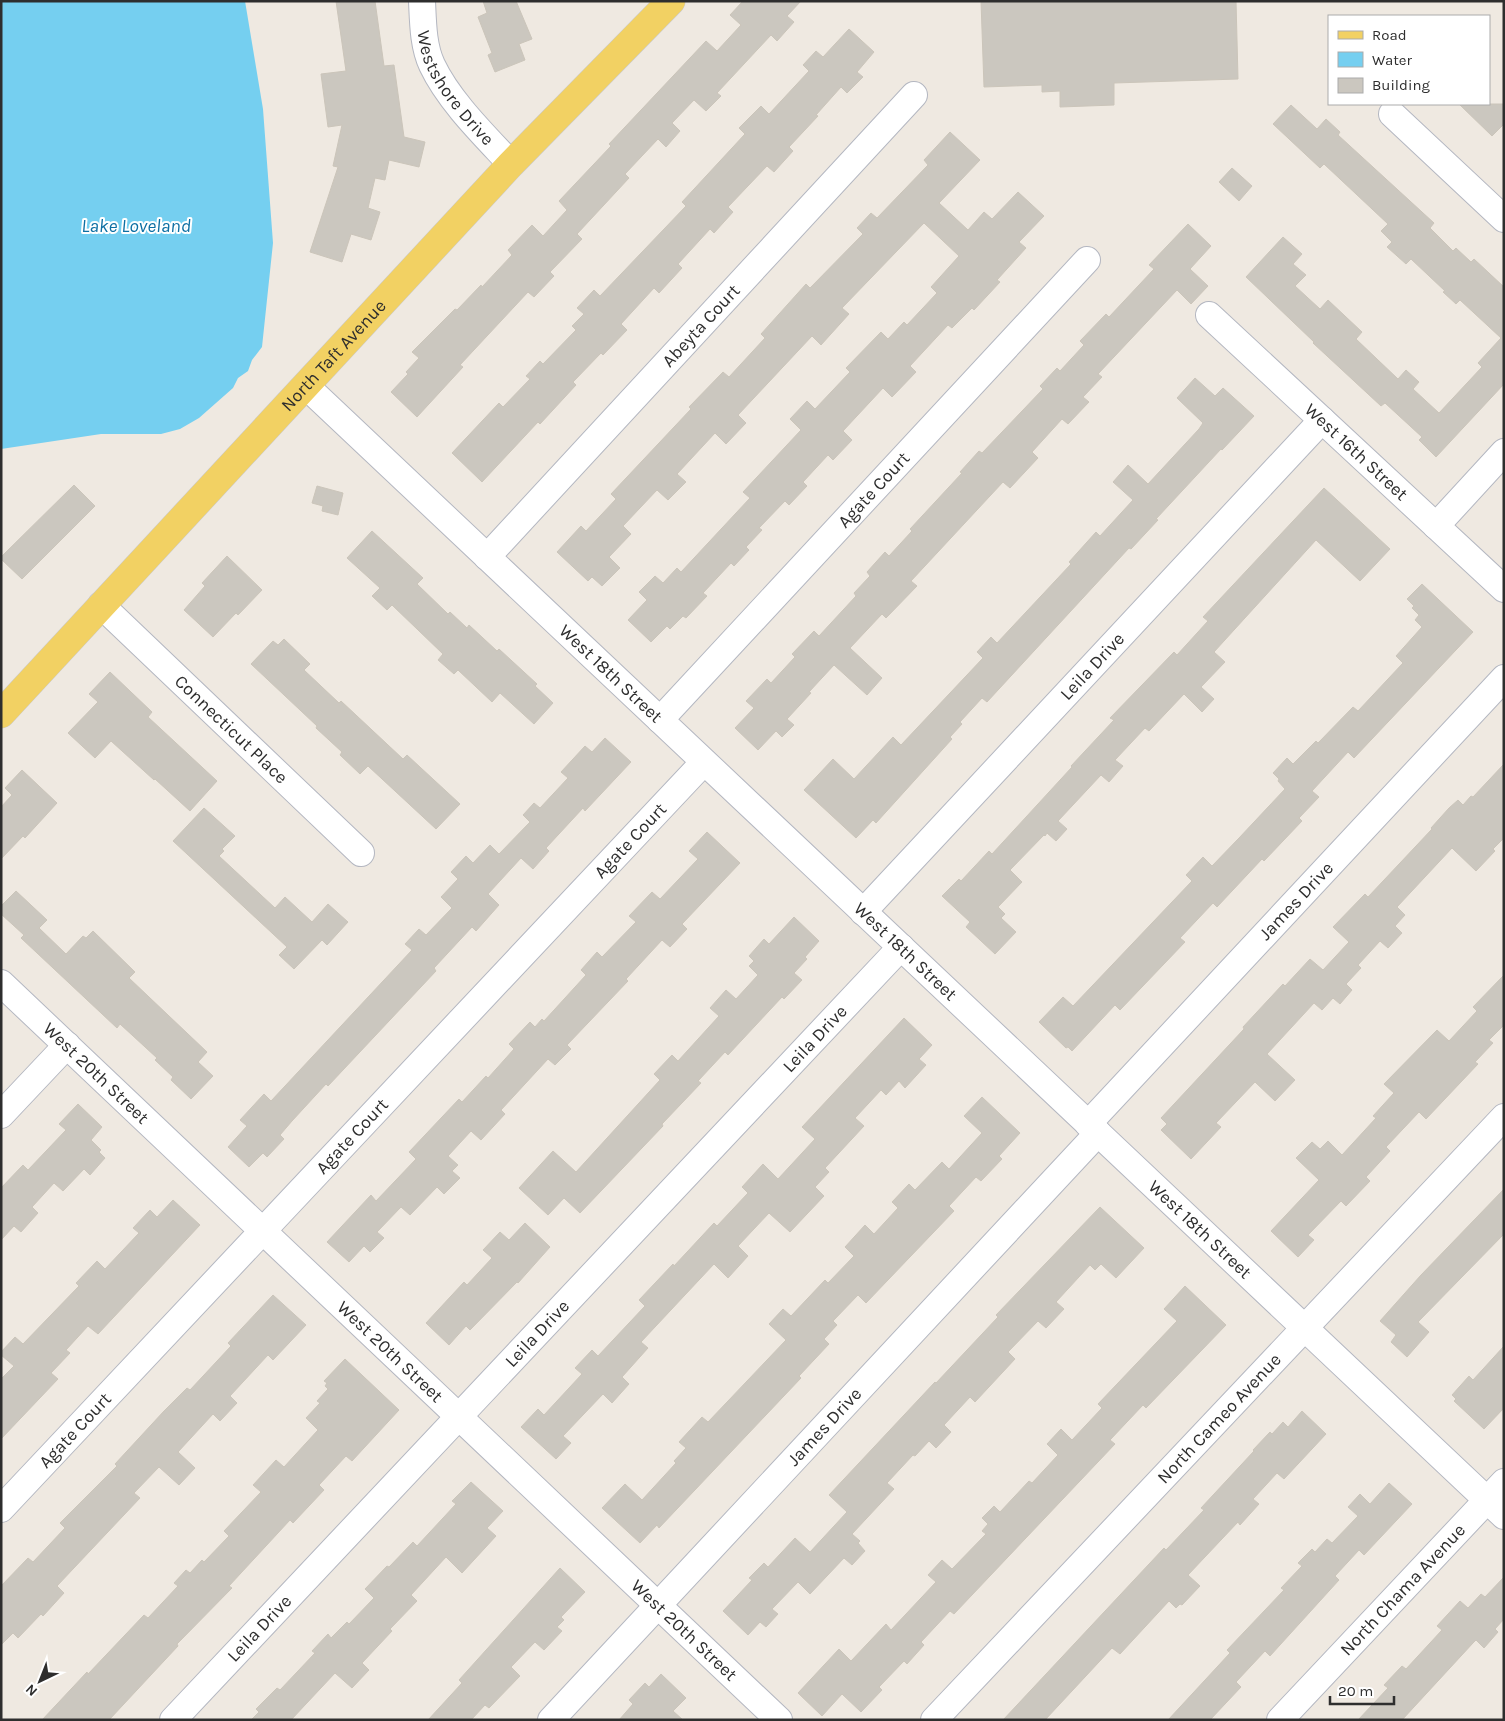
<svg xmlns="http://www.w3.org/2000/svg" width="1505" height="1721" viewBox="0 0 1505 1721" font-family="Karla,sans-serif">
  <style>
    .water { fill: #75cff0 }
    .building { fill: #cbc7bf; stroke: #cbc5ba }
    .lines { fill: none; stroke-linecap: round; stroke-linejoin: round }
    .minor-casing { stroke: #b4b7c1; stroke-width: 28 }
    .major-casing { stroke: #c9c9c9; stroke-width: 29 }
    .minor { stroke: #fff; stroke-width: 26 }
    .major { stroke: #f2d163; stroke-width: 28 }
    .labels { text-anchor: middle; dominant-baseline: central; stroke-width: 4; stroke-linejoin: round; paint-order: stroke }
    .street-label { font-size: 18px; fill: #2e2e2e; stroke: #fff }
    .water-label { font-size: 19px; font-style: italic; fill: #0d6fa3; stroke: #fff }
  </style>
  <rect width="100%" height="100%" fill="#efe9e1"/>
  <path class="water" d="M1,1H245L263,109L273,243L262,347L252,360L248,371L238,378L233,388L199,418L180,429L161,434H101L1,449Z"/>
  <g class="building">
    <path d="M336,1H375L384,66L394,65L404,137L425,142L419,167L389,160L385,180L375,178L368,208L380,212L371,240L351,234L342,262L310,252L338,167L333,166L342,125L328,127L321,74L346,71Z"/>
    <path d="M483,1H516L532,39L519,44L525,60L495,72L488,55L492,53L478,17L487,13Z"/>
    <path d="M743,1H801L787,16L794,22L777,41L771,35L717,93L721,96L706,111L694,100L672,123L680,131L666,147L658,139L625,174L629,178L577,234L582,239L550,272L554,276L534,297L528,292L460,365L463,367L417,417L391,392L408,374L406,372L419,358L412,352L455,309L457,310L481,285L482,287L512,255L508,250L532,225L543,236L567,210L559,201L611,146L609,144L706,41L717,51L741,25L730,15Z"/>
    <path d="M981,1H1236L1238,79L1114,83V105L1060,107V91L1042,92V85L984,87Z"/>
    <path d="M849,29L874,52L857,72L863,77L847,93L841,87L816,115L818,116L789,147L793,151L774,172L767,166L728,207L733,212L714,233L710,229L678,264L682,268L659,293L654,288L621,324L627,330L603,355L601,353L573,382L576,385L540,424L538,422L482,482L452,453L499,403L503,407L530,379L526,376L540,361L543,364L576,330L572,326L584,314L577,308L594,290L600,296L686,206L682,202L745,134L739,128L761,106L769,114L809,71L803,65L816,51L823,57Z"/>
    <path d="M1459,104H1504V124L1492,136Z"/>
    <path d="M1291,105L1317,129L1326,119L1340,132L1338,135L1434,223L1430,228L1453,251L1456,248L1471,262L1474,259L1504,287V384L1436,457L1419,440L1422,437L1385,403L1381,406L1313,343L1314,342L1246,277L1283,237L1302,254L1293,264L1306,275L1295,286L1320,309L1328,300L1362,332L1356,339L1398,379L1406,370L1419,382L1413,389L1439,413L1482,367L1478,363L1501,338L1460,300L1456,304L1443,292L1445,291L1411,259L1406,264L1387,247L1392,242L1381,231L1388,224L1324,164L1320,168L1273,124Z"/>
    <path d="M950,132L980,160L939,203L968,230L984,212L992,219L1018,192L1044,216L1019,242L1026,248L997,280L1000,282L974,310L972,308L952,328L948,325L910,366L916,372L892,397L883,388L843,431L852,440L833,460L828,455L803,482L807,486L789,505L785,501L759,528L762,530L746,547L749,550L734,566L731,563L703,593L707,596L686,618L683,616L670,629L667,626L651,642L628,620L647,600L639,592L655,576L663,583L677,568L681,572L750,498L743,492L801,430L790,419L807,401L815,409L850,372L846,368L881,332L888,339L904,322L907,325L937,293L931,287L959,256L924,223L842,308L849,314L821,345L812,336L738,415L746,423L726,444L715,433L677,474L686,482L668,500L657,490L623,526L631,534L609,557L620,568L602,586L592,577L588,581L557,552L581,526L586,531L616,499L611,494L691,409L689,407L723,372L729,377L765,338L761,334L806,284L810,288L863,234L857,228L871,213L877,218L928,165L924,160Z"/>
    <path d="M1232,168L1252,186L1239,201L1219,182Z"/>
    <path d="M1188,224L1211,246L1190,269L1208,286L1191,304L1177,290L1098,374L1102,377L1083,397L1089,402L1068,424L1062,419L1032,452L1038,458L1010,488L1003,482L911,581L917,586L886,618L882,614L850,648L882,678L867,695L834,665L809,692L811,693L787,719L794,725L782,737L776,731L758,750L735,728L754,708L746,701L767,679L771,683L795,657L792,654L814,631L819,636L856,596L854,593L870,576L867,572L885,552L889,556L912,531L910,529L962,473L960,472L979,451L982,453L1043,389L1040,386L1057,368L1060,371L1084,345L1080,341L1106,314L1109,317L1154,269L1149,265Z"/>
    <path d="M1195,378L1215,396L1223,388L1254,416L1222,450L1221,449L1156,519L1158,520L1131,549L1129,548L987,702L982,698L960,722L962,724L950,737L952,739L876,823L873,820L856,838L804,790L833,759L854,779L893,737L901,745L983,658L977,652L991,637L997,643L1071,564L1069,562L1096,532L1100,536L1133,500L1113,482L1128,465L1148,484L1199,429L1203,423L1177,398Z"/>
    <path d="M74,485L95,506L22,579L1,559V557Z"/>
    <path d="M317,486L343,493L338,515L322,511L323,506L312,503Z"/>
    <path d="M1324,488L1390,549L1360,581L1316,540L1214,652L1225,662L1201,687L1214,699L1202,712L1184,694L1149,731L1145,728L1115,760L1123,766L1109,782L1101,775L1058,821L1067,829L1056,841L1047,833L1045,836L1044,835L1010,870L1022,882L998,907L1005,914L1001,918L1016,932L995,954L966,927L970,922L942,896L959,879L961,881L989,851L992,854L1072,767L1071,766L1114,720L1110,718L1174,652L1177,655L1208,621L1203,617Z"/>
    <path d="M372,531L423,578L417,584L448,614L450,612L467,628L469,625L497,651L499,649L537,684L535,686L553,703L534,724L500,693L492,702L458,670L454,674L438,660L443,654L392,605L387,610L372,596L380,588L347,558Z"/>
    <path d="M227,556L262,590L238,615L236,613L213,637L184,610L205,586L202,583Z"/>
    <path d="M1422,584L1473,632L1354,758L1348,752L1312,791L1319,797L1299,818L1302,821L1264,861L1262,859L1217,907L1213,903L1180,938L1185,942L1120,1010L1115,1005L1072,1051L1068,1047L1066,1048L1039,1022L1063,997L1073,1006L1192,881L1186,875L1203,857L1212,866L1239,838L1285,789L1278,781L1279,779L1273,773L1287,758L1293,764L1316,741L1318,743L1353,707L1358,711L1403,663L1396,656L1422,627L1415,620L1419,615L1412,608L1414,606L1407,599Z"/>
    <path d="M284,639L310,664L304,670L339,703L341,701L403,759L407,755L460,804L436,829L368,766L360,774L340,755L342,752L316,728L317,726L251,664L273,641L278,645Z"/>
    <path d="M110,672L152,712L148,717L217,781L190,811L155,779L154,780L111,741L95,758L68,733L98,702L89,694Z"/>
    <path d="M605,738L631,762L585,811L583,808L546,848L549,851L533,869L521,858L488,894L499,905L476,931L472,927L434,968L436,971L328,1086L326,1084L292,1121L280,1135L284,1139L267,1157L263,1153L249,1167L228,1147L247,1126L240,1120L264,1094L271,1101L412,950L405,944L419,929L426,935L452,908L441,897L458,879L451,872L466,856L473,863L490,845L499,854L530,822L523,815L534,803L540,808L568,778L561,772L585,746L592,752Z"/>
    <path d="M1504,764V838L1493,849L1495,851L1476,871L1452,848L1397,907L1405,915L1395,926L1402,933L1388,948L1380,941L1358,965L1361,968L1346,984L1352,990L1340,1004L1333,998L1322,1010L1314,1003L1267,1054L1295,1080L1275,1101L1255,1082L1216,1123L1221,1127L1191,1159L1161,1130L1167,1124L1161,1118L1244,1029L1243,1027L1283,984L1285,986L1310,959L1323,970L1349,942L1333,927L1365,894L1368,897L1432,829L1431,828L1449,808L1458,800L1463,805L1471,796L1473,797Z"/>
    <path d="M22,770L57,803L25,838L23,836L1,859V807L12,795L5,788Z"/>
    <path d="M204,808L235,836L222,849L224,851L219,856L275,908L285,897L312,922L328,904L348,922L327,945L322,940L294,969L279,955L287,947L173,841Z"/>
    <path d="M707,832L740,863L682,924L687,929L670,947L662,940L626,979L628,981L567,1045L571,1049L555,1065L548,1059L501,1110L505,1114L481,1140L471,1131L448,1156L458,1165L452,1171L460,1178L444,1194L437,1187L410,1215L401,1207L377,1232L384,1238L370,1252L364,1246L349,1262L327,1242L371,1195L376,1201L416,1159L409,1152L459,1099L462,1102L486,1076L488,1078L514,1049L509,1044L530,1022L535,1027L542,1019L544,1021L586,975L581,970L597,952L602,957L636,922L629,916L652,892L660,899L698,859L689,851Z"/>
    <path d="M16,891L47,920L39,928L66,954L83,936L86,938L93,931L135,972L129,978L207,1052L198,1062L213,1076L191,1099L171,1080L173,1077L155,1060L157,1058L120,1024L117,1028L21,938L24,935L1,914V906Z"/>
    <path d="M794,917L819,941L805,957L807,959L794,973L802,980L784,999L782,997L728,1055L725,1052L698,1081L701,1083L662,1124L663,1126L580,1213L564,1198L548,1215L519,1188L553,1151L576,1172L660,1080L654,1074L672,1055L678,1061L719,1016L710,1008L726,990L736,999L758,975L749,966L754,961L749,956L764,939L769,944Z"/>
    <path d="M1504,975V1025L1489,1040L1493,1043L1475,1062L1478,1064L1426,1119L1419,1112L1386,1147L1390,1151L1366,1177L1370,1181L1346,1206L1341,1201L1308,1235L1314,1240L1298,1257L1271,1231L1319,1180L1296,1158L1312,1142L1320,1149L1328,1141L1342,1155L1376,1118L1373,1116L1394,1093L1384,1084L1437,1030L1449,1041L1477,1011L1473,1007Z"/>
    <path d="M904,1018L932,1045L919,1059L926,1065L905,1088L899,1081L886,1095L881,1090L855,1118L864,1126L825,1168L829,1172L815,1187L824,1196L790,1232L769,1213L738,1246L748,1256L728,1278L714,1264L641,1342L648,1348L622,1377L629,1384L612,1403L603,1394L563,1436L571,1443L556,1459L521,1427L538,1409L544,1415L582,1374L575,1368L592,1350L598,1356L645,1306L639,1300L673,1264L674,1266L714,1223L717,1226L748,1193L742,1187L763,1164L778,1179L815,1139L802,1127Z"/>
    <path d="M982,1097L1020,1133L999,1156L1002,1159L981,1181L976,1177L949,1206L954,1211L866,1303L858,1295L833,1321L837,1325L824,1339L829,1344L799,1376L801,1378L659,1528L657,1525L640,1543L602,1508L625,1484L642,1500L676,1463L674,1461L686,1448L679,1442L702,1417L708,1422L786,1340L769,1324L783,1309L791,1316L825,1280L828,1283L854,1256L845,1247L865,1225L874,1234L898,1208L892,1202L909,1184L915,1190L942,1162L949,1169L982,1133L964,1116Z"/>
    <path d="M78,1104L102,1127L91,1140L101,1150L99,1152L105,1158L90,1175L84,1169L63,1191L54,1183L32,1207L38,1213L21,1232L14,1226L1,1240V1188L23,1165L28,1170L66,1130L59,1124Z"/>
    <path d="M1504,1189V1234L1418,1322L1429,1332L1407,1357L1391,1342L1396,1335L1380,1321L1421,1275Z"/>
    <path d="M173,1200L200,1225L98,1334L88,1326L66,1350L70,1353L51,1373L58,1379L1,1439V1379L14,1366L1,1355V1352L15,1337L23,1344L79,1286L76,1283L97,1261L105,1269L139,1233L133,1228L150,1210L157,1217Z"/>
    <path d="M1100,1207L1144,1248L1116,1278L1101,1264L1095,1270L1090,1265L1056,1302L1064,1309L1046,1328L1038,1321L1008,1352L1015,1359L975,1402L970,1397L944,1425L951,1432L936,1448L929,1441L915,1456L913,1455L887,1483L894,1489L852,1534L860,1541L858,1543L865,1551L852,1565L844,1558L810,1594L798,1582L772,1609L778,1614L766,1627L760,1622L748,1635L723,1611L752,1580L749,1578L764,1563L768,1567L795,1538L810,1552L847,1512L829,1495L935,1382L936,1383L998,1317L996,1315Z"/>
    <path d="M525,1223L550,1247L518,1283L517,1282L470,1330L466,1326L449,1345L426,1323L464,1282L467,1285L492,1258L483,1250L500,1232L509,1240Z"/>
    <path d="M1185,1286L1226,1325L1146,1408L1143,1405L1110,1440L1115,1444L954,1614L950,1611L921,1642L924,1645L907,1664L904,1661L879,1687L882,1690L861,1712L842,1694L822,1716L798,1693L839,1649L851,1661L886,1624L891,1630L936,1582L928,1575L942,1560L952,1569L986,1534L982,1531L988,1524L982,1518L994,1506L1000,1512L1029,1481L1032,1483L1058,1455L1047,1444L1061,1429L1072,1440L1102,1408L1098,1404L1177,1321L1164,1309Z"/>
    <path d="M273,1295L306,1325L273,1360L268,1355L230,1396L237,1403L220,1421L213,1414L178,1452L195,1468L179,1485L159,1467L134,1493L140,1498L57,1586L64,1593L43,1616L41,1614L18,1638L13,1633L1,1645V1586L28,1558L33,1562L65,1528L60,1523L117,1466L115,1464L164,1411L187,1388L190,1390L231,1346L228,1343Z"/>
    <path d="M1504,1346V1408L1484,1429L1454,1401L1456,1399L1452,1395L1469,1376L1473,1380Z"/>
    <path d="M345,1359L399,1410L352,1461L346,1456L319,1485L324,1490L293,1523L290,1520L229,1586L232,1588L177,1644L178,1646L109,1720H42L87,1672L88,1674L144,1615L148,1618L178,1586L174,1583L186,1570L190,1573L202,1560L204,1562L229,1536L224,1531L261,1492L253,1485L276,1460L284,1467L318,1430L306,1418L320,1403L317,1401L328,1389L325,1386L327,1383L324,1381Z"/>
    <path d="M1302,1411L1326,1434L1284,1479L1277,1473L1253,1499L1259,1504L1240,1525L1238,1522L1188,1575L1200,1586L1182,1605L1180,1604L1176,1608L1169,1601L1120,1654L1112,1648L1045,1720H1003L1164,1548L1166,1550L1204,1510L1201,1508L1254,1451L1253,1450L1270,1432L1272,1434L1283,1422L1288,1427Z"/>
    <path d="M471,1482L503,1511L487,1528L496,1536L462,1573L446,1557L411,1595L417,1601L390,1629L392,1631L362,1663L369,1670L352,1688L335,1673L291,1720H251L259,1712L256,1709L277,1688L280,1690L315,1653L312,1651L328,1634L331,1638L347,1622L349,1624L374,1598L365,1589L387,1566L389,1567L413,1542L417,1546L456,1504L452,1501Z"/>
    <path d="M1389,1483L1412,1504L1364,1555L1359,1550L1335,1576L1339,1580L1270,1656L1265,1651L1236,1682L1241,1687L1210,1720H1168L1230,1653L1227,1650L1284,1590L1281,1588L1302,1566L1298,1563L1312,1549L1315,1552L1327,1539L1332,1543L1358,1516L1348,1507L1360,1494L1370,1504Z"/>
    <path d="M560,1568L585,1592L561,1617L564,1620L557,1627L562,1631L544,1650L535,1642L511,1667L520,1676L489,1708L485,1705L471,1720H428L462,1683L459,1680Z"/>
    <path d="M1504,1577V1619L1495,1629L1498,1632L1484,1648L1476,1640L1473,1643L1402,1720H1358L1388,1688L1384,1685L1402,1666L1406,1669L1442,1630L1437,1626L1460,1601L1468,1608L1481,1594L1485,1597Z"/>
    <path d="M661,1674L686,1698L673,1711L683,1720H619L633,1704L629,1700L645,1683L649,1687Z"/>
  </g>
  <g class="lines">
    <defs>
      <g id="minor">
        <path id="s1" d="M422,1C423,22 423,46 432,65C449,101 484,135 511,164"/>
        <path d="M1392,114L1504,219"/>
        <path id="s2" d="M1209,315L1504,589"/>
        <path id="s3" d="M306,386L1504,1516"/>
        <path d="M1436,526L1504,452"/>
        <path id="s4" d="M487,557L914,95"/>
        <path id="s5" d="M101,605L361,853"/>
        <path id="s6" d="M660,720L1087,260"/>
        <path id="s7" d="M863,912L1322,420"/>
        <path id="s8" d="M1,983L779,1720"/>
        <path d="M1,1115L67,1045"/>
        <path id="s9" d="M1088,1124L1504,678"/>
        <path id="s10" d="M1,1509L704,762"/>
        <path id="s11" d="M173,1720L901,947"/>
        <path id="s12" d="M551,1720L1098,1133"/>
        <path id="s13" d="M934,1720L1504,1117"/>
        <path id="s14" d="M1280,1720L1504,1482"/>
      </g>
      <g id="major">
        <path id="s15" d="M1,714L511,164L671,1"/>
      </g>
    </defs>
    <use href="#minor" class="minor-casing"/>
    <use href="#major" class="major-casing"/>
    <use href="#minor" class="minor"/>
    <use href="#major" class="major"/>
  </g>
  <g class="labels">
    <g class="street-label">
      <text stroke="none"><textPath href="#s1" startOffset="96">Westshore Drive</textPath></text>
      <text stroke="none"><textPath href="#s4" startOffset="315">Abeyta Court</textPath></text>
      <text stroke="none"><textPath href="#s15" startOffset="489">North Taft Avenue</textPath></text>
      <text stroke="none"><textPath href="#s2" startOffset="201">West 16th Street</textPath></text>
      <text stroke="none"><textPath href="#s6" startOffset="314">Agate Court</textPath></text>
      <text stroke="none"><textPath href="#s7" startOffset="336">Leila Drive</textPath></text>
      <text stroke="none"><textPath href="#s3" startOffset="419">West 18th Street</textPath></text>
      <text stroke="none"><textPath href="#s5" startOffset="180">Connecticut Place</textPath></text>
      <text stroke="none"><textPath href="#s10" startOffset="918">Agate Court</textPath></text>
      <text stroke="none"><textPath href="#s9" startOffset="305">James Drive</textPath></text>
      <text stroke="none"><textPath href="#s3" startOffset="824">West 18th Street</textPath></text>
      <text stroke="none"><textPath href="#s11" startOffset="936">Leila Drive</textPath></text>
      <text stroke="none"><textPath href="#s8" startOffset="131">West 20th Street</textPath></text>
      <text stroke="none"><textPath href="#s10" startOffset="512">Agate Court</textPath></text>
      <text stroke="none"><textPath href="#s3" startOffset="1229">West 18th Street</textPath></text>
      <text stroke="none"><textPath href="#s11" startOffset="531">Leila Drive</textPath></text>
      <text stroke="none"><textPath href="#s8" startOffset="536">West 20th Street</textPath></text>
      <text stroke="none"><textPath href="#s13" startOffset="415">North Cameo Avenue</textPath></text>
      <text stroke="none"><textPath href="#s12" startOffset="401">James Drive</textPath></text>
      <text stroke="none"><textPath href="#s10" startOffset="108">Agate Court</textPath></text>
      <text stroke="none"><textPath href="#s14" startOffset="179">North Chama Avenue</textPath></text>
      <text stroke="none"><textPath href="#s11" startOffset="126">Leila Drive</textPath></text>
      <text stroke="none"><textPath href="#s8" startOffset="941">West 20th Street</textPath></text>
    </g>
    <g class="water-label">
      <text x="136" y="226">Lake Loveland</text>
    </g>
  </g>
  <rect width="1505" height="1721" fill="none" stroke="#2e2e2e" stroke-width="5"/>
  <rect x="1328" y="15" width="162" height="90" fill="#ffffff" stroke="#ababab"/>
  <rect x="1338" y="31" width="25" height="8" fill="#f2d163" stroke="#ababab"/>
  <text x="1372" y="40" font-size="15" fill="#2e2e2e">Road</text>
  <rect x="1338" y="52" width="25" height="15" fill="#75cff0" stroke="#ababab"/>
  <text x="1372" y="65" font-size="15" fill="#2e2e2e">Water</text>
  <rect x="1338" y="78" width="25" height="15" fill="#cbc7bf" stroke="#ababab"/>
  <text x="1372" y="90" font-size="15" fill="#2e2e2e">Building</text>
  <g transform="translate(40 1681) rotate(223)" stroke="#ffffff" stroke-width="4" paint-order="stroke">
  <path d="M0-4L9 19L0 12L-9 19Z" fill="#2e2e2e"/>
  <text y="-8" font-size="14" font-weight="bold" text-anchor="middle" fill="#2e2e2e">N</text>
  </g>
  <path d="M1330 1696v8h64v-8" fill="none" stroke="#2e2e2e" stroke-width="2.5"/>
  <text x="1338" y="1696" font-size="15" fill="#2e2e2e" stroke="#ffffff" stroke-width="4" paint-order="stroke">20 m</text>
</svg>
